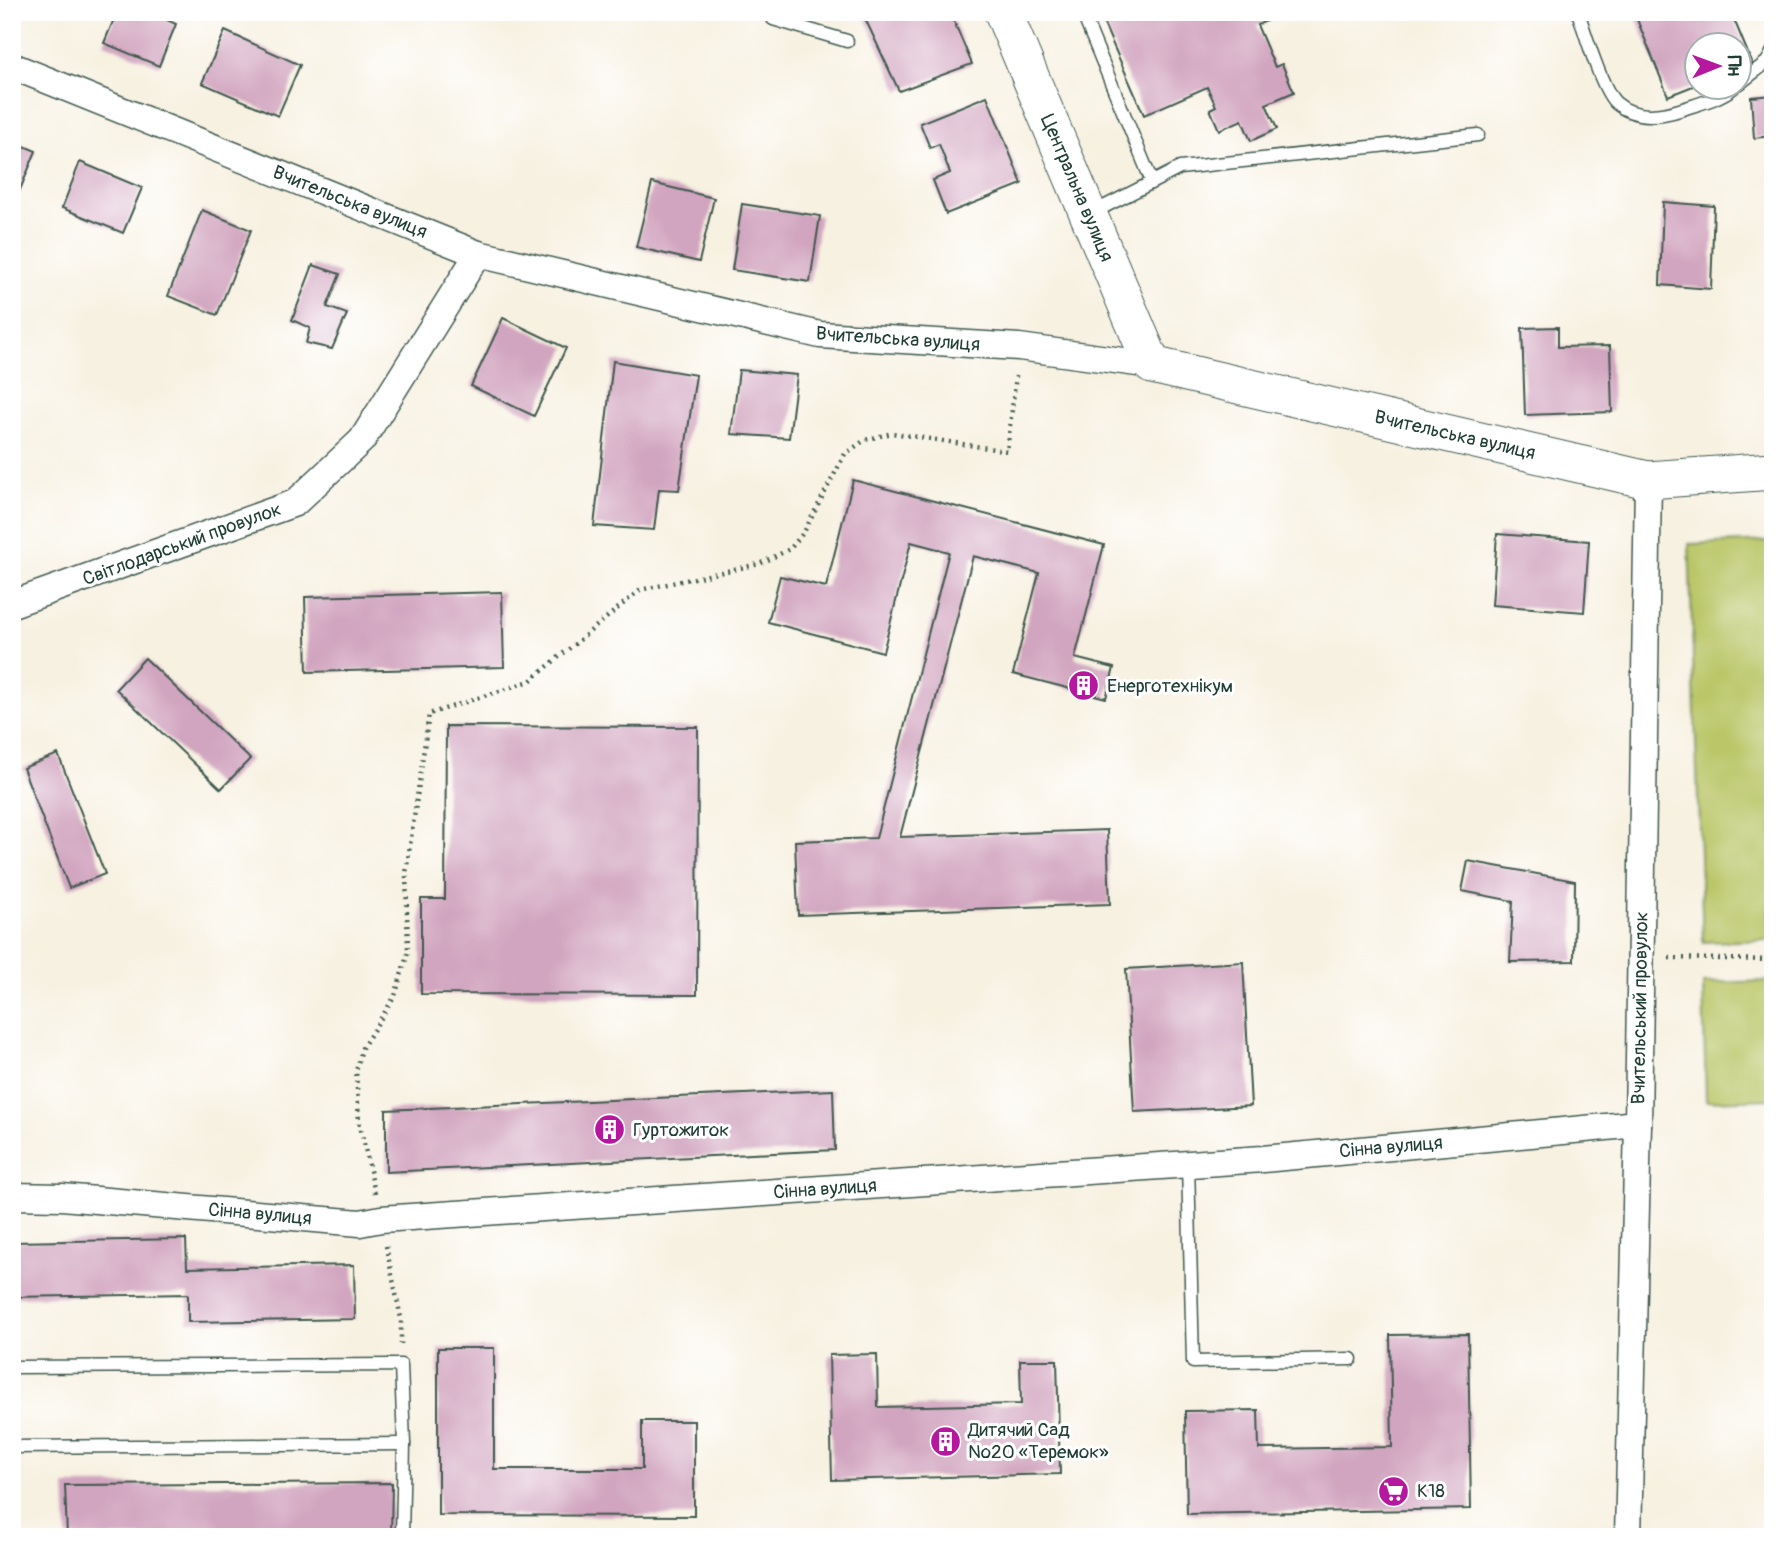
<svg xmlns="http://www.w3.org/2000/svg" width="1785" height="1549" viewBox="0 0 1785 1549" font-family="Pangolin,sans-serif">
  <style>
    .green { fill: #bac668; stroke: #6c824e; stroke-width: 2 }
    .building { fill: #d1a4bf }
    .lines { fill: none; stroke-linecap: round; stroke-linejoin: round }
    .lane-casing { stroke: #3f584e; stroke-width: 15 }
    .street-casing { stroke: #3f584e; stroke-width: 29 }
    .secondary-casing { stroke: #3f584e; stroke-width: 39 }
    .path { stroke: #3f584e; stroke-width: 4.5; stroke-dasharray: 2 5; stroke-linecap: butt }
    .lane { stroke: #fff; stroke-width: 12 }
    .street { stroke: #fff; stroke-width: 26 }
    .secondary { stroke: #fff; stroke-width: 37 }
    .labels { text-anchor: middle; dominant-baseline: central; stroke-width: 6; stroke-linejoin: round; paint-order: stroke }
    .street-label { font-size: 19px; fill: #1f3d34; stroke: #fff }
    .poi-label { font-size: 19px; fill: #1f3d34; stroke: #fff; text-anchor: start }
  </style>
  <rect width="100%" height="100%" fill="#fff"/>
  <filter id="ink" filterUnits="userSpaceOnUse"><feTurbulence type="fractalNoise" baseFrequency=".0143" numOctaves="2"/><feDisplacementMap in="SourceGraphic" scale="14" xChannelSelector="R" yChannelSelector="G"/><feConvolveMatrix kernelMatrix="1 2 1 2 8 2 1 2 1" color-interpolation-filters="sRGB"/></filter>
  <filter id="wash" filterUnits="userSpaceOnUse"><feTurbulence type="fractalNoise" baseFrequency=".00686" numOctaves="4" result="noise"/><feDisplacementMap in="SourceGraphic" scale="28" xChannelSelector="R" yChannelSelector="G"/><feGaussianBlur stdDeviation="1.57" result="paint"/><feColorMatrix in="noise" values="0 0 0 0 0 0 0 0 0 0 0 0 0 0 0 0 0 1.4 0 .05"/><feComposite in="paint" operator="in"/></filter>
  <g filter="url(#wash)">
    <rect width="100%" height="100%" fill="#f7f1e1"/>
    <g class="green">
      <path d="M1773,541V940L1703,942L1689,544Z"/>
      <path d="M1773,981V1099L1706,1101L1703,983Z"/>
    </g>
    <g id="blocks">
      <g class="building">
        <path d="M117,12H149L176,24L159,66L104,43Z"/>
        <path d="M862,12H950L972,64L899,91Z"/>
        <path d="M1270,12L1273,18L1257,25L1275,67L1282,64L1294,92L1266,104L1277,129L1251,141L1242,120L1219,130L1210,109L1216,106L1207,87L1144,115L1099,13Z"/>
        <path d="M1634,12H1701L1702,17L1714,12H1731L1752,63L1740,67V46H1698V84L1668,96Z"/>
        <path d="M225,31L300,65L278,116L202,83Z"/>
        <path d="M1773,95V136L1754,138L1751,97Z"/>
        <path d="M987,96L1022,184L946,214L933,180L950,173L939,144L930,148L920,123Z"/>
        <path d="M12,141L36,151L12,209Z"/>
        <path d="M80,162L142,188L123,233L62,208Z"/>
        <path d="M652,183L714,198L699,262L636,247Z"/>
        <path d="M1663,202L1714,206L1711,289L1660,285Z"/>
        <path d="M742,204L820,216L810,282L732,270Z"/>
        <path d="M202,210L251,230L217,315L168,296Z"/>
        <path d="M313,265L340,274L327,307L347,314L332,349L306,343L310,328L292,320Z"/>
        <path d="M503,318L566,348L534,416L471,386Z"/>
        <path d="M1558,327V347L1610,346L1612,412L1525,415L1522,328Z"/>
        <path d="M613,361L696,375L679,490L659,489L654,530L594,526Z"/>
        <path d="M739,370L797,375L789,438L731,434Z"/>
        <path d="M853,480L1104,545L1075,658L1114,668L1106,698L1013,674L1039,573L973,556L900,837L1107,830L1110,904L798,915L795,841L876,838L949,552L911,542L883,652L768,622L780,576L826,587Z"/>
        <path d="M1497,534L1589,541L1584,612L1492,605Z"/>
        <path d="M502,592L504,667L307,672L305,597Z"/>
        <path d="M145,658L250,759L221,789L116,689Z"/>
        <path d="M446,726L698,727L697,995L421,994V899H445Z"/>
        <path d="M58,754L105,874L69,888L23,768Z"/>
        <path d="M1468,861L1575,881L1574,961L1510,962L1513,901L1462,891Z"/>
        <path d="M1243,962L1251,1106L1134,1112L1126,969Z"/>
        <path d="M833,1090L835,1150L386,1172V1110Z"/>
        <path d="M186,1239L187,1268L354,1265L355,1319L188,1322V1294L12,1297V1242Z"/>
        <path d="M1468,1334L1471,1509L1187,1514L1185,1411L1258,1410L1259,1449L1392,1447L1390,1335Z"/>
        <path d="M438,1348H494V1469H642V1421H694V1516L438,1515Z"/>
        <path d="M877,1354L878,1407L1021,1404L1020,1360H1057L1060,1474L832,1480L829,1355Z"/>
        <path d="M392,1483L391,1537H67L65,1485Z"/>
      </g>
    </g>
  </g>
  <g filter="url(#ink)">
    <use href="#blocks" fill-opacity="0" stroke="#3f584e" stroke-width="2"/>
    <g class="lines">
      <defs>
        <g id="lane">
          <path d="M771,12L773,19L847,41"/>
          <path d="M1082,12L1152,182"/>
          <path d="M1578,12C1585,32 1602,91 1616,103C1636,120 1661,116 1683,109C1701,103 1718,99 1733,88"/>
          <path d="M1740,83L1767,62L1773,51"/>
          <path d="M1092,213L1180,168L1478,135"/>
          <path d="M1188,1164L1193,1362L1351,1359"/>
          <path d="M12,1367L401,1365L404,1444L402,1537"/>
          <path d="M12,1447L404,1444"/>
        </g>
        <g id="street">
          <path d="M12,66L478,254L820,335L1019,347L1152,365"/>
          <path d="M12,604L295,503L362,440L478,254"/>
          <path d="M12,1196L62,1197L360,1223L381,1219L1263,1159L1638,1124"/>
          <path d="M1628,1537L1638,1124L1648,480"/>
        </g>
        <path id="secondary" d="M1003,12L1152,365L1648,480L1773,471"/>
      </defs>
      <use href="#lane" class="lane-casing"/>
      <use href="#street" class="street-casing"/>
      <use href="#secondary" class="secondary-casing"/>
      <g class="path">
        <path d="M1669,958L1773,960"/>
        <path d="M375,1193L359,1121L356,1071L362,1048L395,996L408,952L406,873L429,714L530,681L640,590L759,564L790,549L804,532L845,454L865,440L892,433L1007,451L1016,376"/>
        <path d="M386,1246L401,1318V1344"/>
      </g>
      <use href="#lane" class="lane"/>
      <use href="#street" class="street"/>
      <use href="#secondary" class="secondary"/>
    </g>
  </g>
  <defs>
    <symbol id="building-disc" viewBox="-11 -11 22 22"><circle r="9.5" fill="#b5179e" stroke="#fff"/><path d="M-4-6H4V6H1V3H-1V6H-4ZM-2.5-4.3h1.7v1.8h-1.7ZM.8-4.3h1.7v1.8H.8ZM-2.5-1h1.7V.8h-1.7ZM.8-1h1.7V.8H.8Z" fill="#fff"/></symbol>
    <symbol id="supermarket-disc" viewBox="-11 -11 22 22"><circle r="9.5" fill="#b5179e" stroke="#fff"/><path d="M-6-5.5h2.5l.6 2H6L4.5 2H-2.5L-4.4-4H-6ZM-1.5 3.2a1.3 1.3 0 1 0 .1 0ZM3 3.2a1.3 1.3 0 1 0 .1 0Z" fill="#fff"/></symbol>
  </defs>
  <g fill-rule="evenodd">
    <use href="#building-disc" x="1066" y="668" width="35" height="35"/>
    <use href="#building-disc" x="592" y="1112" width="35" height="35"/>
    <use href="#building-disc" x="928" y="1424" width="35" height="35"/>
    <use href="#supermarket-disc" x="1376" y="1474" width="35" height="35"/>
  </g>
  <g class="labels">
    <g class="street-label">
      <text transform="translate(1077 188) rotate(67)">Центральна вулиця</text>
      <text transform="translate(350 202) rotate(22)">Вчительська вулиця</text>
      <text transform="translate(898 339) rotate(4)">Вчительська вулиця</text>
      <text transform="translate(1455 435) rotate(13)">Вчительська вулиця</text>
      <text transform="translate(182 544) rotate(-20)">Світлодарський провулок</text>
      <text transform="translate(1640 1008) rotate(-89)">Вчительський провулок</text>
      <text transform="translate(1391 1147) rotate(-5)">Сінна вулиця</text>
      <text transform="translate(825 1189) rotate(-4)">Сінна вулиця</text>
      <text transform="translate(260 1214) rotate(5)">Сінна вулиця</text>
    </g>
    <g class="poi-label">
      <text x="1107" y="686">Енерготехнікум</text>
      <text x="633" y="1130">Гуртожиток</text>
      <text x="968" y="1430">Дитячий Сад<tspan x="968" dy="22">№20 «Теремок»</tspan></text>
      <text x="1417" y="1491">К18</text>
    </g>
  </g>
  <rect width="1785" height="1549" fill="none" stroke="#fff" stroke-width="42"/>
  <g transform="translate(1718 66) rotate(89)"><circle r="33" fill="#ffffff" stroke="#a5b1ae" stroke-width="2"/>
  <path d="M0-5L12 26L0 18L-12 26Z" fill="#b5179e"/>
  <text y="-10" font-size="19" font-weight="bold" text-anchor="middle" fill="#1f3d34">Пн</text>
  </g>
</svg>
